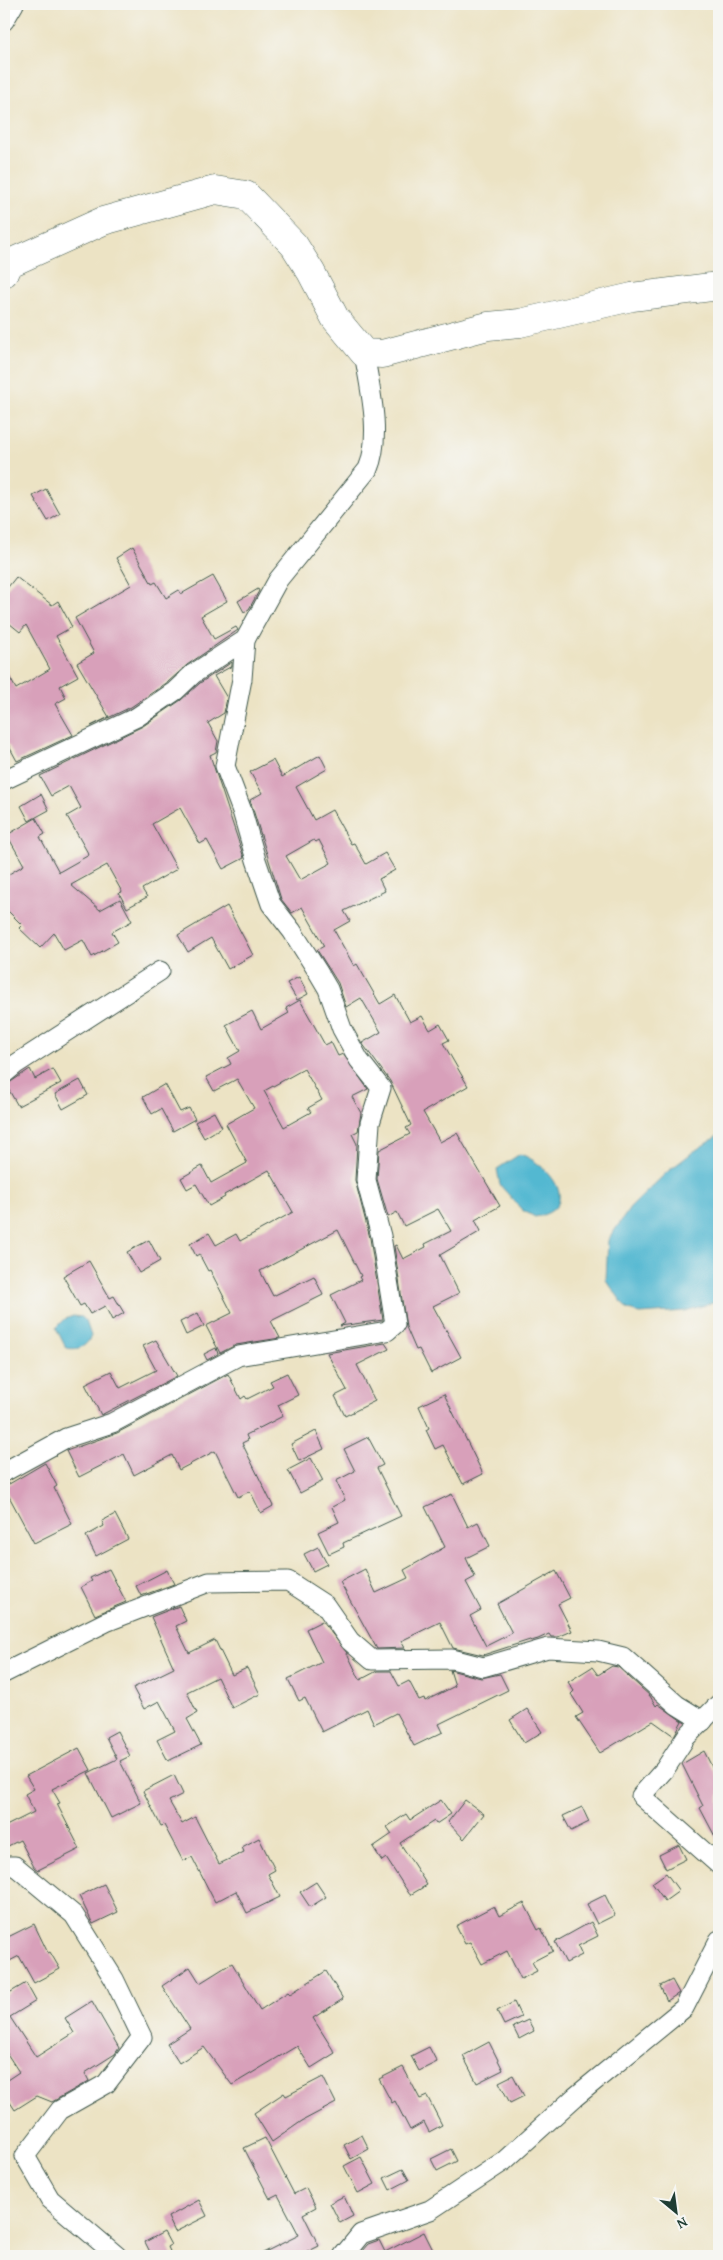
<svg xmlns="http://www.w3.org/2000/svg" width="723" height="2260" viewBox="0 0 723 2260" font-family="'Gentium Book Plus',serif">
  <style>
    .water { fill: #53b8d1; stroke: #397a82 }
    .building { fill: #d8a0ba; fill-rule: evenodd }
    .lines { fill: none; stroke-linecap: round; stroke-linejoin: round }
    .street-casing { stroke: #3e564a; stroke-width: 21 }
    .secondary-casing { stroke: #3e564a; stroke-width: 29 }
    .street { stroke: #fff; stroke-width: 19 }
    .secondary { stroke: #fff; stroke-width: 28 }
  </style>
  <rect width="100%" height="100%" fill="#f6f6f2"/>
  <filter id="ink" filterUnits="userSpaceOnUse"><feTurbulence type="fractalNoise" baseFrequency=".02" numOctaves="2"/><feDisplacementMap in="SourceGraphic" scale="10" xChannelSelector="R" yChannelSelector="G"/><feConvolveMatrix kernelMatrix="1 2 1 2 8 2 1 2 1" color-interpolation-filters="sRGB"/></filter>
  <filter id="wash" filterUnits="userSpaceOnUse"><feTurbulence type="fractalNoise" baseFrequency=".0096" numOctaves="4" result="noise"/><feDisplacementMap in="SourceGraphic" scale="20" xChannelSelector="R" yChannelSelector="G"/><feGaussianBlur stdDeviation="1.12" result="paint"/><feColorMatrix in="noise" values="0 0 0 0 0 0 0 0 0 0 0 0 0 0 0 0 0 1.4 0 .05"/><feComposite in="paint" operator="in"/></filter>
  <g filter="url(#wash)">
    <rect width="100%" height="100%" fill="#ece3c4"/>
    <g class="water">
      <path d="M719,1135V1301L685,1311L640,1314L627,1309L606,1280L608,1240L630,1208L667,1172L693,1152Z"/>
      <path d="M520,1154C550,1164 583,1208 535,1217L522,1210L500,1185L497,1169Z"/>
      <path d="M73,1316L82,1317L86,1321L91,1336C86,1348 77,1350 66,1348L56,1328L65,1319Z"/>
    </g>
    <g id="blocks">
      <g class="building">
        <path d="M46,489L60,514L48,521L33,496Z"/>
        <path d="M132,548L152,584L156,582L166,598L179,590L181,594L213,576L227,601L201,616L214,639L236,627L238,630L187,665L168,682L131,707L91,726L109,717L77,663L94,653L75,618L131,585L116,558Z"/>
        <path d="M16,577L52,605L58,601L72,627L56,636L78,676L60,686L66,698L55,704L73,735L17,761L4,737V667L16,689L50,669L26,625L20,632L4,619V592Z"/>
        <path d="M258,589L259,591L249,609L244,612L238,601Z"/>
        <path d="M232,662V666L214,676L227,698L224,713L208,723L218,741L216,752L210,755L244,858L223,869L207,840L200,844L180,808L152,824L177,869L142,889L147,897L127,908L119,893L122,892L107,865L71,885L100,910L120,899L132,921L112,932L118,942L92,957L83,940L64,950L54,933L40,948L19,928L22,925L4,907V877L24,865L7,835L36,818L45,834L40,837L59,872L89,855L67,816L81,808L69,786L51,796L40,776L143,726L181,700L200,683Z"/>
        <path d="M320,755L327,769L296,787L314,820L332,810L351,844L354,843L366,864L385,853L395,870L379,879L385,891L344,911L350,921L334,930L354,966L357,964L380,1004L395,995L410,1022L422,1016L430,1030L440,1024L449,1040L443,1043L468,1086L423,1112L440,1142L457,1133L500,1206L475,1220L481,1231L440,1255L459,1293L433,1306L461,1357L431,1373L419,1349L416,1350L406,1327L394,1246L396,1245L403,1259L426,1247L425,1244L451,1231L438,1209L404,1226L397,1212L388,1217L377,1179L379,1150L410,1134L406,1128L411,1125L390,1081L362,1043L381,1032L361,998L346,1007L338,983L317,950L324,946L302,907L292,913L281,899L250,800L262,793L250,772L273,760L282,777ZM314,840L316,842L319,840L331,863L300,880L286,856Z"/>
        <path d="M41,794L49,810L29,821L21,806Z"/>
        <path d="M227,906L253,955L228,969L211,938L188,952L178,935Z"/>
        <path d="M299,977L308,994L297,1000L287,983Z"/>
        <path d="M300,1000L325,1045L331,1042L338,1056L343,1054L368,1089L352,1097L361,1113L358,1131L352,1134L357,1144L355,1180L370,1238L383,1320L340,1326L345,1323L331,1295L361,1280L359,1277L361,1276L338,1230L260,1271L273,1296L314,1276L323,1295L271,1321L280,1338L236,1345L220,1353L206,1326L232,1313L210,1270L208,1271L199,1254L196,1256L190,1244L209,1233L216,1245L236,1234L240,1241L293,1212L269,1170L224,1195L225,1197L209,1206L196,1184L187,1189L181,1178L202,1166L211,1183L247,1163L226,1124L254,1108L237,1079L214,1091L206,1077L231,1064L228,1058L240,1051L226,1025L252,1011L261,1029L289,1013L286,1008ZM304,1069L322,1100L308,1108L311,1112L284,1127L264,1091Z"/>
        <path d="M30,1069L35,1079L53,1069L61,1083L18,1106L6,1085Z"/>
        <path d="M80,1080L88,1095L63,1109L55,1094Z"/>
        <path d="M165,1084L180,1112L189,1108L195,1119L173,1131L161,1109L152,1114L143,1097Z"/>
        <path d="M214,1112L222,1127L204,1138L195,1122Z"/>
        <path d="M149,1240L160,1261L139,1273L127,1252Z"/>
        <path d="M89,1261L110,1298L114,1296L124,1313L112,1320L105,1306L90,1314L84,1304L80,1306L63,1276Z"/>
        <path d="M198,1313L204,1326L186,1335L180,1322Z"/>
        <path d="M156,1340L177,1376L101,1415L85,1384L111,1371L120,1388L156,1370L143,1346Z"/>
        <path d="M385,1343L389,1349L357,1365L375,1401L345,1416L335,1396L347,1390L327,1353Z"/>
        <path d="M216,1348L218,1354L207,1360L204,1354Z"/>
        <path d="M287,1373L298,1395L278,1405L283,1416L246,1435L248,1440L242,1443L273,1506L261,1513L250,1491L238,1497L215,1451L179,1470L172,1455L134,1475L124,1454L79,1477L66,1451L117,1433L228,1374L241,1399L245,1396L247,1399L273,1386L270,1381Z"/>
        <path d="M444,1394L483,1474L463,1484L443,1445L435,1449L426,1430L429,1428L419,1406Z"/>
        <path d="M316,1431L324,1449L299,1461L291,1444Z"/>
        <path d="M368,1437L383,1465L377,1468L401,1516L343,1543L344,1547L329,1554L318,1532L339,1522L332,1507L345,1500L336,1481L355,1471L344,1449Z"/>
        <path d="M311,1458L323,1481L300,1493L288,1470Z"/>
        <path d="M45,1463L57,1486L54,1488L72,1524L34,1543L4,1487Z"/>
        <path d="M452,1494L468,1527L478,1522L490,1546L466,1558L475,1577L466,1582L481,1610L470,1616L486,1646L512,1633L497,1604L556,1571L570,1598L558,1604L572,1631L558,1637H551L549,1634L538,1639L531,1641L530,1640L483,1655L453,1648L440,1622L401,1641L405,1648L377,1649L340,1582L365,1569L376,1593L408,1578L404,1570L445,1547L425,1507Z"/>
        <path d="M115,1514L128,1539L96,1556L86,1536L104,1526L102,1521Z"/>
        <path d="M318,1547L327,1564L313,1571L304,1554Z"/>
        <path d="M109,1569L126,1602L95,1615L81,1587L92,1581L90,1578Z"/>
        <path d="M167,1570L174,1584L141,1596L136,1586Z"/>
        <path d="M179,1606L186,1621L176,1626L189,1653L215,1640L232,1675L247,1668L260,1694L232,1708L217,1677L187,1692L197,1713L187,1719L201,1745L168,1761L157,1740L175,1731L159,1701L144,1709L133,1688L174,1668L151,1617Z"/>
        <path d="M322,1621L347,1653L360,1680L377,1671H391L399,1686L409,1681L419,1700L424,1698L425,1701L455,1686L450,1670L481,1678L500,1674L508,1690L439,1724L443,1732L414,1746L396,1713L374,1724L367,1709L322,1732L305,1698L299,1701L288,1679L322,1662L306,1629Z"/>
        <path d="M612,1666L618,1667L650,1696L656,1706L658,1704L682,1721L674,1736L653,1721L600,1753L576,1717L583,1713L571,1694L574,1691L568,1682L592,1667L598,1675Z"/>
        <path d="M527,1709L542,1732L524,1743L510,1720Z"/>
        <path d="M117,1731L130,1756L120,1761L141,1803L111,1818L88,1773L117,1759L106,1737Z"/>
        <path d="M79,1748L91,1770L52,1789L60,1803L57,1804L80,1849L38,1870L34,1867L20,1840L4,1848V1827L34,1812L25,1794L34,1789L26,1776Z"/>
        <path d="M704,1751L719,1781V1844L700,1808L703,1806L682,1764Z"/>
        <path d="M174,1775L183,1794L169,1801L182,1824L195,1817L219,1864L244,1852L242,1847L259,1838L275,1870L268,1874L280,1897L247,1913L236,1891L215,1902L192,1857L183,1861L164,1825L161,1826L143,1791Z"/>
        <path d="M441,1800L451,1814L436,1824L434,1821L400,1843L427,1885L410,1895L386,1858L382,1861L373,1847L392,1834L387,1827L406,1814L410,1820Z"/>
        <path d="M465,1800L484,1814L464,1839L448,1822Z"/>
        <path d="M582,1807L589,1822L571,1831L563,1816Z"/>
        <path d="M679,1845L686,1859L666,1869L659,1855Z"/>
        <path d="M666,1873L679,1891L665,1901L652,1883Z"/>
        <path d="M316,1882L326,1897L310,1907L300,1892Z"/>
        <path d="M104,1884L118,1912L93,1924L79,1896Z"/>
        <path d="M605,1895L615,1915L597,1924L587,1904Z"/>
        <path d="M524,1903L538,1930L541,1928L553,1951L532,1962L537,1971L521,1979L507,1951L482,1964L470,1942L465,1944L456,1926L494,1906L499,1916Z"/>
        <path d="M591,1922L598,1936L578,1946L582,1955L566,1963L555,1942Z"/>
        <path d="M34,1924L48,1953L50,1952L60,1969L34,1983L19,1956L4,1964V1939Z"/>
        <path d="M232,1963L260,2010L288,1992L290,1994L326,1971L343,1999L313,2018L335,2053L311,2068L297,2046L232,2085L204,2047L179,2063L167,2044L190,2029L162,1986L190,1967L200,1983Z"/>
        <path d="M672,1980L679,1993L667,2001L660,1986Z"/>
        <path d="M26,1983L36,2001L10,2017L36,2057L74,2033L65,2018L92,2001L119,2048L115,2054L85,2073L89,2081L52,2102L37,2096L15,2110L4,2093V2082L19,2072L4,2049V1996Z"/>
        <path d="M514,2002L521,2017L504,2025L497,2011Z"/>
        <path d="M528,2020L534,2031L519,2039L513,2027Z"/>
        <path d="M489,2042L503,2070L477,2083L463,2056Z"/>
        <path d="M429,2047L437,2062L419,2071L411,2056Z"/>
        <path d="M403,2067L420,2099L427,2096L442,2125L429,2132L424,2122L410,2130L395,2101L392,2103L379,2079Z"/>
        <path d="M513,2075L524,2096L510,2103L499,2082Z"/>
        <path d="M323,2077L336,2103L302,2121L272,2142L254,2113L284,2093L286,2096Z"/>
        <path d="M362,2135L369,2149L351,2159L344,2145Z"/>
        <path d="M265,2138L294,2194L306,2188L316,2207L303,2214L319,2246L299,2256H257L299,2235L278,2195L270,2199L244,2148Z"/>
        <path d="M451,2149L457,2161L437,2171L431,2159Z"/>
        <path d="M361,2157L375,2184L358,2193L344,2166Z"/>
        <path d="M403,2169L409,2180L390,2190L384,2178Z"/>
        <path d="M344,2196L353,2216L340,2223L330,2203Z"/>
        <path d="M199,2200L207,2216L175,2232L168,2217Z"/>
        <path d="M164,2232L171,2245L168,2247L172,2256H152L145,2242Z"/>
        <path d="M424,2232L436,2256H363L361,2252L368,2244L379,2240L385,2252Z"/>
      </g>
    </g>
  </g>
  <g filter="url(#ink)">
    <use href="#blocks" fill-opacity="0" stroke="#3e564a" stroke-width="1"/>
    <g class="lines">
      <defs>
        <g id="street">
          <path d="M4,21L14,4"/>
          <path d="M4,780L137,717L175,691L193,674L245,640L278,580L368,469C382,435 370,389 364,353"/>
          <path d="M4,1074L16,1064L160,971"/>
          <path d="M4,1472L66,1438L112,1423L238,1356L387,1331L395,1324L381,1236L366,1180L370,1123L381,1088L359,1060L342,1029L328,989L318,972L292,931L271,904L256,860L242,811L225,766L242,679L245,640"/>
          <path d="M4,1673L106,1622L209,1582L288,1581L325,1605L350,1641L372,1660L452,1659L483,1667L548,1648L598,1651L623,1657L677,1705L703,1721"/>
          <path d="M719,1704L686,1737L665,1769L641,1796L719,1865"/>
          <path d="M4,1866H15L74,1915L114,1979L142,2037L106,2084L60,2110L25,2156L50,2199L117,2256"/>
          <path d="M343,2256L361,2234L430,2210L504,2161L575,2097L684,2008L719,1940"/>
        </g>
        <path id="secondary" d="M4,273L8,264L103,221L215,190L246,195L294,245L311,272L335,318L364,353L382,354L488,326L520,323L632,297L719,286"/>
      </defs>
      <use href="#street" class="street-casing"/>
      <use href="#secondary" class="secondary-casing"/>
      <use href="#street" class="street"/>
      <use href="#secondary" class="secondary"/>
    </g>
  </g>
  <rect width="723" height="2260" fill="none" stroke="#f6f6f2" stroke-width="20"/>
  <g transform="translate(676 2212) rotate(151)" stroke="#f6f6f2" stroke-width="4" paint-order="stroke">
  <path d="M0-4L9 19L0 12L-9 19Z" fill="#1f3d34"/>
  <text y="-8" font-size="14" font-weight="bold" text-anchor="middle" fill="#1f3d34">N</text>
  </g>
</svg>
